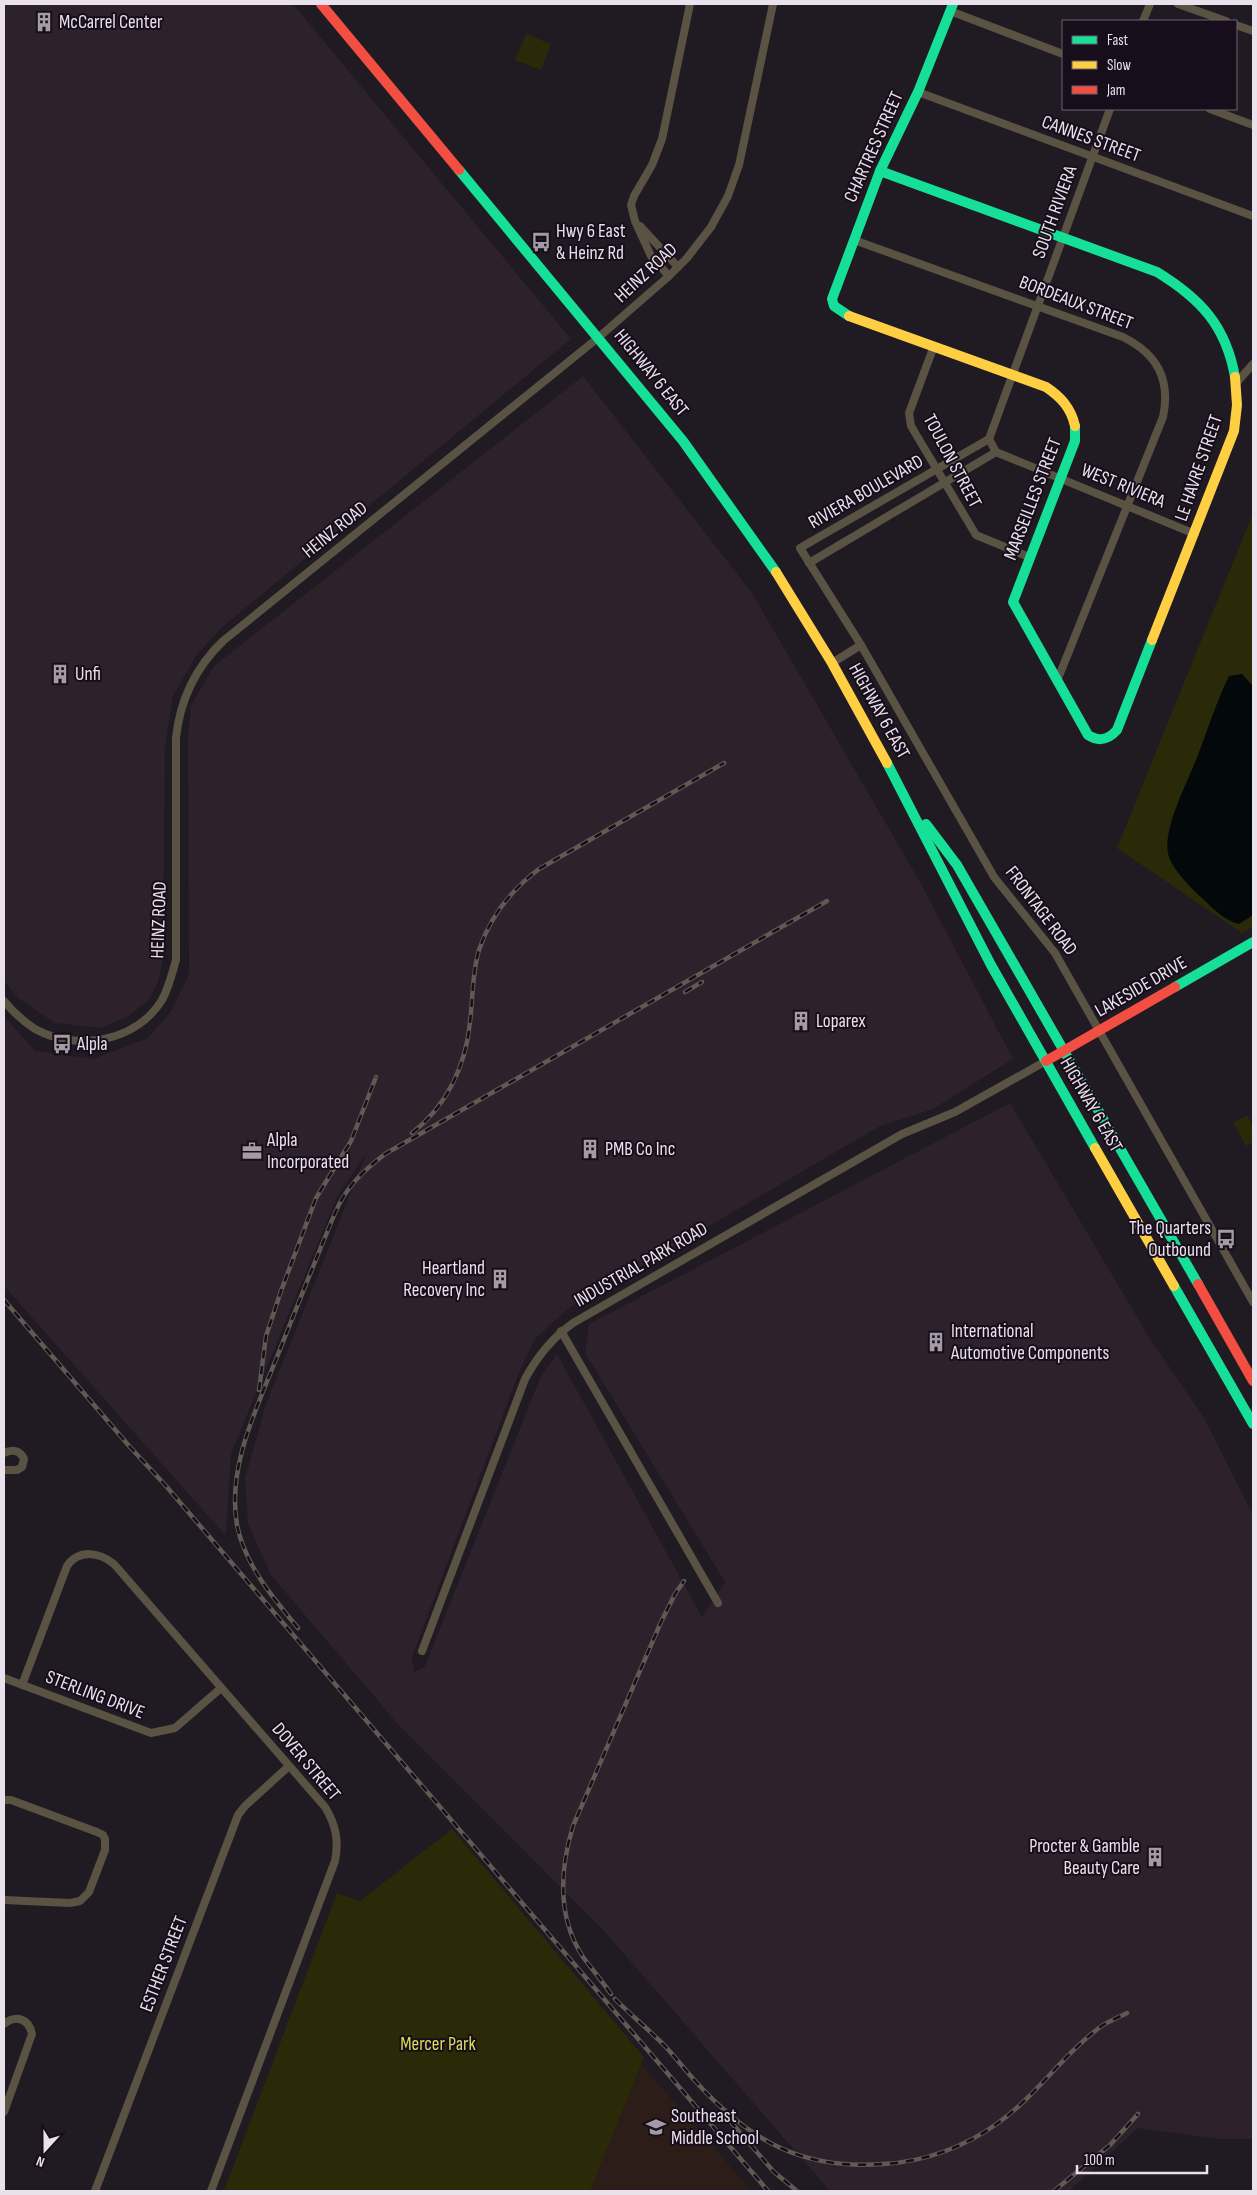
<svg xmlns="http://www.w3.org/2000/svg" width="1257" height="2195" viewBox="0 0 1257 2195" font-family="'Sofia Sans Condensed',sans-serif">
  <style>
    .industrial { fill: #2d212c }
    .education { fill: #2d1d18 }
    .green { fill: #2a2a09 }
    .water { fill: #03080a }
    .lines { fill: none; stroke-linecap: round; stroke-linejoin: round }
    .street { stroke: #5a5243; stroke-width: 8 }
    .fast { stroke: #16e098; stroke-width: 10 }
    .slow { stroke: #ffcf43; stroke-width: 10 }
    .jam { stroke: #f24e42; stroke-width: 10 }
    .rail-casing { stroke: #605a52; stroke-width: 4.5 }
    .rail { stroke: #180d1b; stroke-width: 2.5; stroke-dasharray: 8; stroke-linecap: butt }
    .labels { text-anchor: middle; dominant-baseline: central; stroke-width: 4; stroke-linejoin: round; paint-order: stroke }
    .poi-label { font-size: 19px; fill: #e9e1eb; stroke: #180d1b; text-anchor: start }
    .street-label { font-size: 19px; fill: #e9e1eb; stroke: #180d1b }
    .park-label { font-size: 19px; fill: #d9de56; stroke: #180d1b }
  </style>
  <rect width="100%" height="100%" fill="#201a22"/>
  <g class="industrial">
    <path d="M4,4H293L571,339L221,628L196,656L173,696L165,747L163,959L158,982L148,1001L127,1017L100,1028L55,1023L18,998L4,981Z"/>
    <path d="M583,376L752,593L920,882L1013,1059L933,1109L880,1126L569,1308L534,1340L518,1375L412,1657L414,1672L425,1666L540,1378L557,1354L702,1617L725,1582L585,1353L589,1324L1010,1103L1149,1337L1204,1418L1253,1515V2139H1219L1138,2128L1069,2191H830L605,1932L396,1722L271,1575L248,1524L245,1479L266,1404L367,1152L337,1197L231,1454L226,1536L4,1286V1016L35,1051L93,1059L148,1038L171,1011L189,974L188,735L191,705L214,666Z"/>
  </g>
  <path class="education" d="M641,2064L752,2191H590Z"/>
  <g class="green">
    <path d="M526,34L551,44L541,70L515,60Z"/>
    <path d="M1253,513V926L1242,933L1117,848Z"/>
    <path d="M1247,1115L1253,1126V1142L1246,1146L1233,1123Z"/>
    <path d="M452,1829L644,2057L590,2191H224L337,1893L360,1901Z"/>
  </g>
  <path class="water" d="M1242,674L1253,686V915L1239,924C1224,920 1212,908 1202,898C1191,888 1170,867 1168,853C1163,827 1189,779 1198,755C1208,728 1217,701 1229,676Z"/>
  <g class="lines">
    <g class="street">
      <path d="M1178,4L1226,21"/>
      <path d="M950,11L1063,54"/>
      <path d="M1143,21L1150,4"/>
      <path d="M1236,25L1253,31"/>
      <path d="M918,92L1253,216"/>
      <path d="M1210,109L1253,125"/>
      <path d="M640,226L678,267"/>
      <path d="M854,240L1123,337C1157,354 1171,379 1163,417L1057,681"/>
      <path d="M669,276L651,256L635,221L631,205L634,196L652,165L662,139L690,4"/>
      <path d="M934,346L909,413L911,426L976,535L1029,557"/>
      <path d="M1237,382L1253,364"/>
      <path d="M989,439L800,548L861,645L994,877L1055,953L1253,1302"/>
      <path d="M989,439L1110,109"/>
      <path d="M989,439L996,452L1195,534"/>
      <path d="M809,563L996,452"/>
      <path d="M832,663L861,645"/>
      <path d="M4,1001C13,1012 23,1021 35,1029C77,1052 136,1042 162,1000C169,987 172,974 176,960V738C180,699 195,668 223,641L599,337L669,276L687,258L711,227L728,196L739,165L773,4"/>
      <path d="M561,1331L718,1603"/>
      <path d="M4,1453C12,1449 20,1450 24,1459L22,1467L17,1470H4"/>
      <path d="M422,1651L525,1379C538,1355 552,1338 573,1323L902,1134L955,1112L1046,1061"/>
      <path d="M4,1678L151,1733L175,1728L221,1688"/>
      <path d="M22,1685L67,1566C79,1549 99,1552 114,1564L325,1807C336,1825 339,1841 335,1861L211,2191"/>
      <path d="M4,1800H11L97,1832L103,1835L105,1839V1850L89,1892L80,1901L70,1903L4,1900"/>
      <path d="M4,2024C16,2014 29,2019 32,2034L4,2112"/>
      <path d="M95,2191L238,1815L245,1806L289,1766"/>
    </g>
    <g class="fast">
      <path d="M459,170L683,441L776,572"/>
      <path d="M880,171L1157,272C1201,299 1226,326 1235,377"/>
      <path d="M849,316L834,306L832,299L880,171L918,92L953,4"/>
      <path d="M1075,426V441L1013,602L1088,735C1099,742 1108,740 1117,730L1152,640"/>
      <path d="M887,763L991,965L1095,1148"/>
      <path d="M926,824L957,865L1198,1284"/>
      <path d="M1175,987L1253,942"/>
      <path d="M1174,1286L1253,1424"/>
    </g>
    <g class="slow">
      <path d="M849,316L1046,387C1061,397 1071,408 1075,426"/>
      <path d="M776,572L832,663L887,763"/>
      <path d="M1152,640L1234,431L1237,405L1235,377"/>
      <path d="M1095,1148L1174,1286"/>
    </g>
    <g class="jam">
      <path d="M321,4L459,170"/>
      <path d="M1046,1061L1175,987"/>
      <path d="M1198,1284L1253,1381"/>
    </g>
    <defs>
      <g id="rail">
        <path d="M685,992L702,982"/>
        <path d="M412,1133C447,1106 466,1065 470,1022C473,998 472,973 479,950C490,917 511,890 539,869L724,763"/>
        <path d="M4,1300L130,1447L166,1486L768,2191"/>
        <path d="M259,1390L266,1336L281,1291L316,1198L351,1141L376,1077"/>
        <path d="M298,1628C273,1598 245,1565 237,1525C227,1467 256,1410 277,1357C296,1309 315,1261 335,1213C346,1187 363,1171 385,1154L827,901"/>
        <path d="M611,1994C602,1981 592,1969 583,1957C557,1917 560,1869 573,1826L661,1622L675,1594L684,1581"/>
        <path d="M615,1999C631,2015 649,2030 665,2046C676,2058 686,2071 697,2083C750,2141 802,2170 883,2164C924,2162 965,2147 998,2123C1037,2095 1064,2053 1103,2025C1110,2021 1119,2017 1127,2013"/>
        <path d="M730,2121L774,2172L797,2191"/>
        <path d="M1054,2191L1110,2145L1138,2114"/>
      </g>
    </defs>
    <use href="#rail" class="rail-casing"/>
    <use href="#rail" class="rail"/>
  </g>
  <defs>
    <symbol id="building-bare" viewBox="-9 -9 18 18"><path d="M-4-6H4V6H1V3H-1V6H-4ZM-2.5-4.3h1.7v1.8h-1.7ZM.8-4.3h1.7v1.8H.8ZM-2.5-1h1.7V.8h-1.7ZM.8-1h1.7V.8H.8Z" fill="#a39ba5" stroke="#180d1b" stroke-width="2.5" paint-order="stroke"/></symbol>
    <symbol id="bus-bare" viewBox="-9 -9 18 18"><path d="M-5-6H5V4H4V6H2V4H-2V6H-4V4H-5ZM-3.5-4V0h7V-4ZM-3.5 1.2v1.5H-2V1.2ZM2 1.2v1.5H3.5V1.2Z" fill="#a39ba5" stroke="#180d1b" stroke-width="2.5" paint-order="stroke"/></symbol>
    <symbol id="office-bare" viewBox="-9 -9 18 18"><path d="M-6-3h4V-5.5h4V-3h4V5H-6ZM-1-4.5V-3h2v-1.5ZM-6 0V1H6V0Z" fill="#a39ba5" stroke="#180d1b" stroke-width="2.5" paint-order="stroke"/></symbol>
    <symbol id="school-bare" viewBox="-9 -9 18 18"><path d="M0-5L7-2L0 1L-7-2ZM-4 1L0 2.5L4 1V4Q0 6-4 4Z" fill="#a39ba5" stroke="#180d1b" stroke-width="2.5" paint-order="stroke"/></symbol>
  </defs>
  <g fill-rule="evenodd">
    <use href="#building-bare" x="30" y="8" width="28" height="28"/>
    <use href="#bus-bare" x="527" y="228" width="28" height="28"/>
    <use href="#building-bare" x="46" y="660" width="28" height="28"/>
    <use href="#building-bare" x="787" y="1007" width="28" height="28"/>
    <use href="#bus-bare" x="48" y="1030" width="28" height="28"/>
    <use href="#building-bare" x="576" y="1135" width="28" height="28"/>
    <use href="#office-bare" x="238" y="1137" width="28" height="28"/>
    <use href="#bus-bare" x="1212" y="1225" width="28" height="28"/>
    <use href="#building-bare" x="486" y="1265" width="28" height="28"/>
    <use href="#building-bare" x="922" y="1328" width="28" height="28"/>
    <use href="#building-bare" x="1141" y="1843" width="28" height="28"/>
    <use href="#school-bare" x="642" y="2113" width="28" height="28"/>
  </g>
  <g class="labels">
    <g class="poi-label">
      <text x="59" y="22">McCarrel Center</text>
      <text x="556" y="231">Hwy 6 East<tspan x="556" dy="22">&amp; Heinz Rd</tspan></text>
      <text x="75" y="674">Unfi</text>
      <text x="816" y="1021">Loparex</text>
      <text x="77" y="1044">Alpla</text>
      <text x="267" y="1140">Alpla<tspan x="267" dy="22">Incorporated</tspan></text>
      <text x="605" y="1149">PMB Co Inc</text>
      <text x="1211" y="1228" text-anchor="end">The Quarters<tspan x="1211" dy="22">Outbound</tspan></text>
      <text x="485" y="1268" text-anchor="end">Heartland<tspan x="485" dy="22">Recovery Inc</tspan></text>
      <text x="951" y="1331">International<tspan x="951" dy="22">Automotive Components</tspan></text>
      <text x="1140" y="1846" text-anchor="end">Procter &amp; Gamble<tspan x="1140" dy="22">Beauty Care</tspan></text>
      <text x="671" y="2116">Southeast<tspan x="671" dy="22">Middle School</tspan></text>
    </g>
    <g class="street-label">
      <text transform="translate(1091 139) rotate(20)">CANNES STREET</text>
      <text transform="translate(874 147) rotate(-66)">CHARTRES STREET</text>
      <text transform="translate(1055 212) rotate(-70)">SOUTH RIVIERA</text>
      <text transform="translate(646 273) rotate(-43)">HEINZ ROAD</text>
      <text transform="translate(1076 303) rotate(21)">BORDEAUX STREET</text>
      <text transform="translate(651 373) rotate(51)">HIGHWAY 6 EAST</text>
      <text transform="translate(952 461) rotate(62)">TOULON STREET</text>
      <text transform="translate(1199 468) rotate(-71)">LE HAVRE STREET</text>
      <text transform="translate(1123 486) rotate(22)">WEST RIVIERA</text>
      <text transform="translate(866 492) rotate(-30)">RIVIERA BOULEVARD</text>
      <text transform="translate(1033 499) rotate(-69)">MARSEILLES STREET</text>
      <text transform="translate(335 530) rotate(-39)">HEINZ ROAD</text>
      <text transform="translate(879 711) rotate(61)">HIGHWAY 6 EAST</text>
      <text transform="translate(1041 911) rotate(53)">FRONTAGE ROAD</text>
      <text transform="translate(159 920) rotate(-88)">HEINZ ROAD</text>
      <text transform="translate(1141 987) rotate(-30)">LAKESIDE DRIVE</text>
      <text transform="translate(1091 1105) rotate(60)">HIGHWAY 6 EAST</text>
      <text transform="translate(641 1265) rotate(-30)">INDUSTRIAL PARK ROAD</text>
      <text transform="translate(95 1695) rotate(21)">STERLING DRIVE</text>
      <text transform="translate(306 1762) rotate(50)">DOVER STREET</text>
      <text transform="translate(164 1964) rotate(-69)">ESTHER STREET</text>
    </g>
    <g class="park-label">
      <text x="438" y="2044">Mercer Park</text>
    </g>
  </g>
  <rect width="1257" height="2195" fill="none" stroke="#e9e1eb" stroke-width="10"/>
  <rect x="1062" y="20" width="175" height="90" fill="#180d1b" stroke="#6c626e"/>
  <rect x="1072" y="36" width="25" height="8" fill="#16e098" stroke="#6c626e"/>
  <text x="1107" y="45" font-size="15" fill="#e9e1eb">Fast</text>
  <rect x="1072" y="61" width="25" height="8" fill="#ffcf43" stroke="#6c626e"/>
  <text x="1107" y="70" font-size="15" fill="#e9e1eb">Slow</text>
  <rect x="1072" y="86" width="25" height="8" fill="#f24e42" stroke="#6c626e"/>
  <text x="1107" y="95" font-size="15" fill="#e9e1eb">Jam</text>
  <g transform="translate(45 2150) rotate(201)" stroke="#180d1b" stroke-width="4" paint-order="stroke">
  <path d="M0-4L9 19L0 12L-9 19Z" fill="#e9e1eb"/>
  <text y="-8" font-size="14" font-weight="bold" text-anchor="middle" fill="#e9e1eb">N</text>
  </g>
  <path d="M1077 2165v8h130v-8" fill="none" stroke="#e9e1eb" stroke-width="2.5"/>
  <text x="1084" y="2165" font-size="15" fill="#e9e1eb" stroke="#180d1b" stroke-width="4" paint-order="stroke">100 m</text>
</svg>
